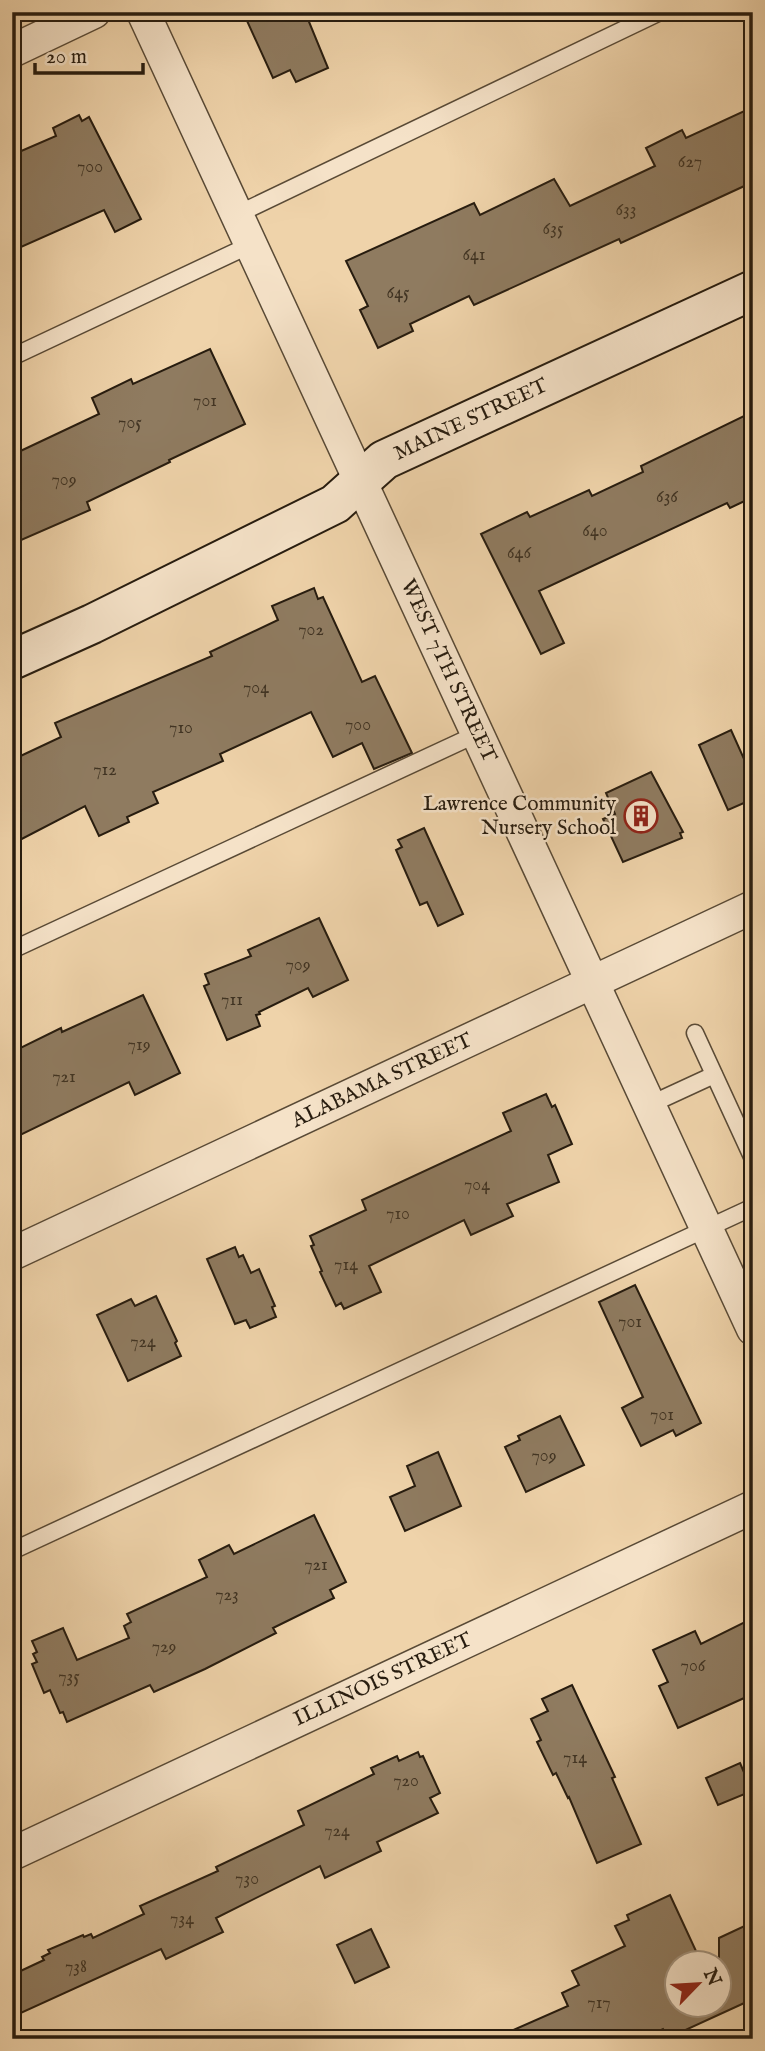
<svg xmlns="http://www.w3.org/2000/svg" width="765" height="2051" viewBox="0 0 765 2051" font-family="'IM FELL English',serif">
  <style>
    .building { fill: #8f7b60; stroke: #271c0f; stroke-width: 2 }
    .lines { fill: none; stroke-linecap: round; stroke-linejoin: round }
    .lane-casing { stroke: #594a36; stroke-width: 19 }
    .street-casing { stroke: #594a36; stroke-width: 35 }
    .secondary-casing { stroke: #271c0f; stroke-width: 42 }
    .lane { stroke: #f5e2c8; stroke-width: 16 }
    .street { stroke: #f5e2c8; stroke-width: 32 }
    .secondary { stroke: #f5e2c8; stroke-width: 38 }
    .labels { text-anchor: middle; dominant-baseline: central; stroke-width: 5; stroke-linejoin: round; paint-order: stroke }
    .number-label { font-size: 18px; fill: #413423 }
    .street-label { font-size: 21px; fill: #271c0f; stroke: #f5e2c8 }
    .poi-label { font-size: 21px; fill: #271c0f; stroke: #f5e2c8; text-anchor: end }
  </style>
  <rect width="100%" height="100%" fill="#efd3aa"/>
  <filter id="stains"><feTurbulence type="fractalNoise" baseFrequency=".00286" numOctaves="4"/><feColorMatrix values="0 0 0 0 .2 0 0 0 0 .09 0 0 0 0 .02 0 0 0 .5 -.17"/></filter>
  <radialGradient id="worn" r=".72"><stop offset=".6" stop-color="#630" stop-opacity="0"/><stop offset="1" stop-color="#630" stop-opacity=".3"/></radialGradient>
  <g class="building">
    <path d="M243,12H305L328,68L296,82L290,70L273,78Z"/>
    <path d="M753,107V182L621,243L619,239L474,305L469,296L410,324L413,331L378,348L360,310L368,306L346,261L474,203L480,215L554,179L570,206L655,166L646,148L682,130L686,138Z"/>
    <path d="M79,115L82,121L89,117L141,219L115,232L104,210L12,251V155L56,136L53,128Z"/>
    <path d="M210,349L245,424L169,460L170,462L87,502L90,510L12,544V455L99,414L92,398L131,379L133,384Z"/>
    <path d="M746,415L753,430V497L730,508L727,503L539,591L564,643L541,654L481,534L527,512L530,517L589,490L592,496L643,472L641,466Z"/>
    <path d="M314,588L318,599L323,597L362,682L375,676L412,753L374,769L362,743L333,757L311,712L220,754L223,761L153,792L158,803L127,817L129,822L99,836L85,806L12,844V760L61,737L55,723L212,656L210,652L278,620L272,606Z"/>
    <path d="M731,730L753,779V799L728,810L699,745Z"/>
    <path d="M651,772L683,832L680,833L682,838L623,862L603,819L615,814L606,793Z"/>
    <path d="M424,828L463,914L438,926L427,902L420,905L396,850L402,847L398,840Z"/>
    <path d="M319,918L348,980L313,997L308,988L259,1012L260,1014L256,1015L260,1026L227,1040L204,986L209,984L205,974L251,956L248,950Z"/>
    <path d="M143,995L180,1073L135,1095L129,1082L12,1139V1052L61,1028L62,1032Z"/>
    <path d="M546,1094L552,1107L555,1105L572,1144L548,1155L559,1182L507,1204L513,1216L471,1235L464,1220L369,1266L381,1292L344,1309L341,1303L336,1306L320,1272L322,1271L311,1246L314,1245L310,1236L366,1210L362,1200L511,1131L503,1113Z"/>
    <path d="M235,1247L239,1257L243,1255L251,1273L259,1269L275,1306L272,1307L276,1317L250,1328L246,1320L235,1324L207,1259Z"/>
    <path d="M635,1285L701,1423L676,1436L673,1430L641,1446L622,1408L643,1397L599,1302Z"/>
    <path d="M156,1296L177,1341L175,1343L181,1356L128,1381L97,1315L131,1299L135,1306Z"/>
    <path d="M560,1416L584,1465L526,1492L505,1447L520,1440L518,1436Z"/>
    <path d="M438,1452L461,1506L405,1531L390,1497L415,1486L407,1466Z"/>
    <path d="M314,1515L346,1582L330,1590L334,1598L273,1628L276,1633L205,1669L154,1692L150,1685L67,1722L63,1712L60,1713L50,1690L44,1693L32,1664L37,1662L33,1654L37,1652L32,1641L63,1628L77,1660L129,1638L124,1626L131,1622L127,1614L207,1577L199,1560L229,1545L234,1554Z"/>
    <path d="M753,1618V1694L678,1728L659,1686L668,1682L653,1650L695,1631L701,1644Z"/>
    <path d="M572,1685L615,1777L612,1778L641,1844L597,1863L569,1797L568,1798L556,1773L553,1775L537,1742L541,1740L531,1719L548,1711L542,1699Z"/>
    <path d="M418,1752L420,1757L423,1756L440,1793L430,1798L438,1813L377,1842L381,1851L325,1878L320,1866L216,1918L223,1932L166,1959L161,1949L12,2017V1975L44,1960L42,1957L50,1953L48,1950L83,1935L84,1937L91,1934L93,1938L144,1914L140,1906L218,1871L216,1867L304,1825L298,1811L374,1774L371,1768L397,1756L399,1761Z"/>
    <path d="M740,1763L752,1791L718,1805L706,1778Z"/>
    <path d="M670,1895L702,1964H677V2006H719V1938L753,1922V1999L668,2038L663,2029L642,2039H493L568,2006L562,1993L579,1985L572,1971L625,1946L615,1926L629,1920L627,1915Z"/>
    <path d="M371,1929L389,1967L355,1983L337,1945Z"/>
  </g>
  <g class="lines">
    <defs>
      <g id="lane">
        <path d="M236,215L660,12"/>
        <path d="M12,357L250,245"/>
        <path d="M12,950L477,734"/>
        <path d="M695,1033L753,1159"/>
        <path d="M649,1105L714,1075"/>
        <path d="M12,1551L753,1207"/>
      </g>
      <g id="street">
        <path d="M143,12L753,1329"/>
        <path d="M12,51L94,12"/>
        <path d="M12,1254L753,907"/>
        <path d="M12,1854L753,1507"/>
      </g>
      <path id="secondary" d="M12,660L92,624L335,504L384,460L753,290"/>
    </defs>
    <use href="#lane" class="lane-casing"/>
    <use href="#street" class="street-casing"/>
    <use href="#secondary" class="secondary-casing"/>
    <use href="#lane" class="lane"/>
    <use href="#street" class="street"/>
    <use href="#secondary" class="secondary"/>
  </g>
  <defs>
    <symbol id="building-ring" viewBox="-11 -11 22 22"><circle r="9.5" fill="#f5e2c8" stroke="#8f2418" stroke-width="1.5"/><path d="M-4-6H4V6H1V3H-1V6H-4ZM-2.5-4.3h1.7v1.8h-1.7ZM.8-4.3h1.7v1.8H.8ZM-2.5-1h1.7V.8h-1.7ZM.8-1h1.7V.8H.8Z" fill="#8f2418"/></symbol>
  </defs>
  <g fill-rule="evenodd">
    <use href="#building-ring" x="622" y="797" width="38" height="38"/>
  </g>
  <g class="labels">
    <g class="number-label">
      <text x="690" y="162">627</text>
      <text x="90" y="167">700</text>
      <text x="626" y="210">633</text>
      <text x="553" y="229">635</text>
      <text x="474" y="255">641</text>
      <text x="398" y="293">645</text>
      <text x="205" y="401">701</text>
      <text x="130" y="423">705</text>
      <text x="64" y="480">709</text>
      <text x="667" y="497">636</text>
      <text x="595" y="531">640</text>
      <text x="519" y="553">646</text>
      <text x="311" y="630">702</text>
      <text x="256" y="688">704</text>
      <text x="358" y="725">700</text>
      <text x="181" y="728">710</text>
      <text x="105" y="770">712</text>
      <text x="298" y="965">709</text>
      <text x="232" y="1000">711</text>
      <text x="139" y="1045">719</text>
      <text x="64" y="1077">721</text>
      <text x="477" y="1185">704</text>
      <text x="398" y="1214">710</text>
      <text x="346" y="1265">714</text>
      <text x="630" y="1322">701</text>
      <text x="143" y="1342">724</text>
      <text x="662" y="1415">701</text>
      <text x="544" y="1456">709</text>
      <text x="316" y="1565">721</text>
      <text x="227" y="1595">723</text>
      <text x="164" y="1647">729</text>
      <text x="693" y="1666">706</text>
      <text x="69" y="1677">735</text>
      <text x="575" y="1758">714</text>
      <text x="406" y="1781">720</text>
      <text x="337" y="1831">724</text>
      <text x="247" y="1879">730</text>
      <text x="182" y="1919">734</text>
      <text x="76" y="1967">738</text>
      <text x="599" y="2003">717</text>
    </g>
    <g class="street-label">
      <text transform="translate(471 420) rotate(-25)">MAINE STREET</text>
      <text transform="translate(448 671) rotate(65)">WEST 7TH STREET</text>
      <text transform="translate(382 1081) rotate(-25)">ALABAMA STREET</text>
      <text transform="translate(383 1680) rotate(-25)">ILLINOIS STREET</text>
    </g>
    <g class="poi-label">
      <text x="616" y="804">Lawrence Community<tspan x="616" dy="24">Nursery School</tspan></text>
    </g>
  </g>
  <rect width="765" height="2051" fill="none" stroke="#efd3aa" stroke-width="42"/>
  <rect x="14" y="14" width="737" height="2023" fill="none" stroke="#271c0f" stroke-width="3.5"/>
  <rect x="21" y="21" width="723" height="2009" fill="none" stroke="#271c0f" stroke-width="2"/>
  <g transform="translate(698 1984) rotate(65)"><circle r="33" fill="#f5e2c8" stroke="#a3937e" stroke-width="2"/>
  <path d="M0-5L12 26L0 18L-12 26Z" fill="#8f2418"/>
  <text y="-10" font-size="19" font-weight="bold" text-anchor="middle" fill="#271c0f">N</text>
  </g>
  <path d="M35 63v10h108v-10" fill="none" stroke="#271c0f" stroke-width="3.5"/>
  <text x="46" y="63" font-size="21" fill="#271c0f" stroke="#f5e2c8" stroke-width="5" paint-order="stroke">20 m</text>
  <rect width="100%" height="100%" filter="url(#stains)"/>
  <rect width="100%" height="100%" fill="url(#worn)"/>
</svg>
